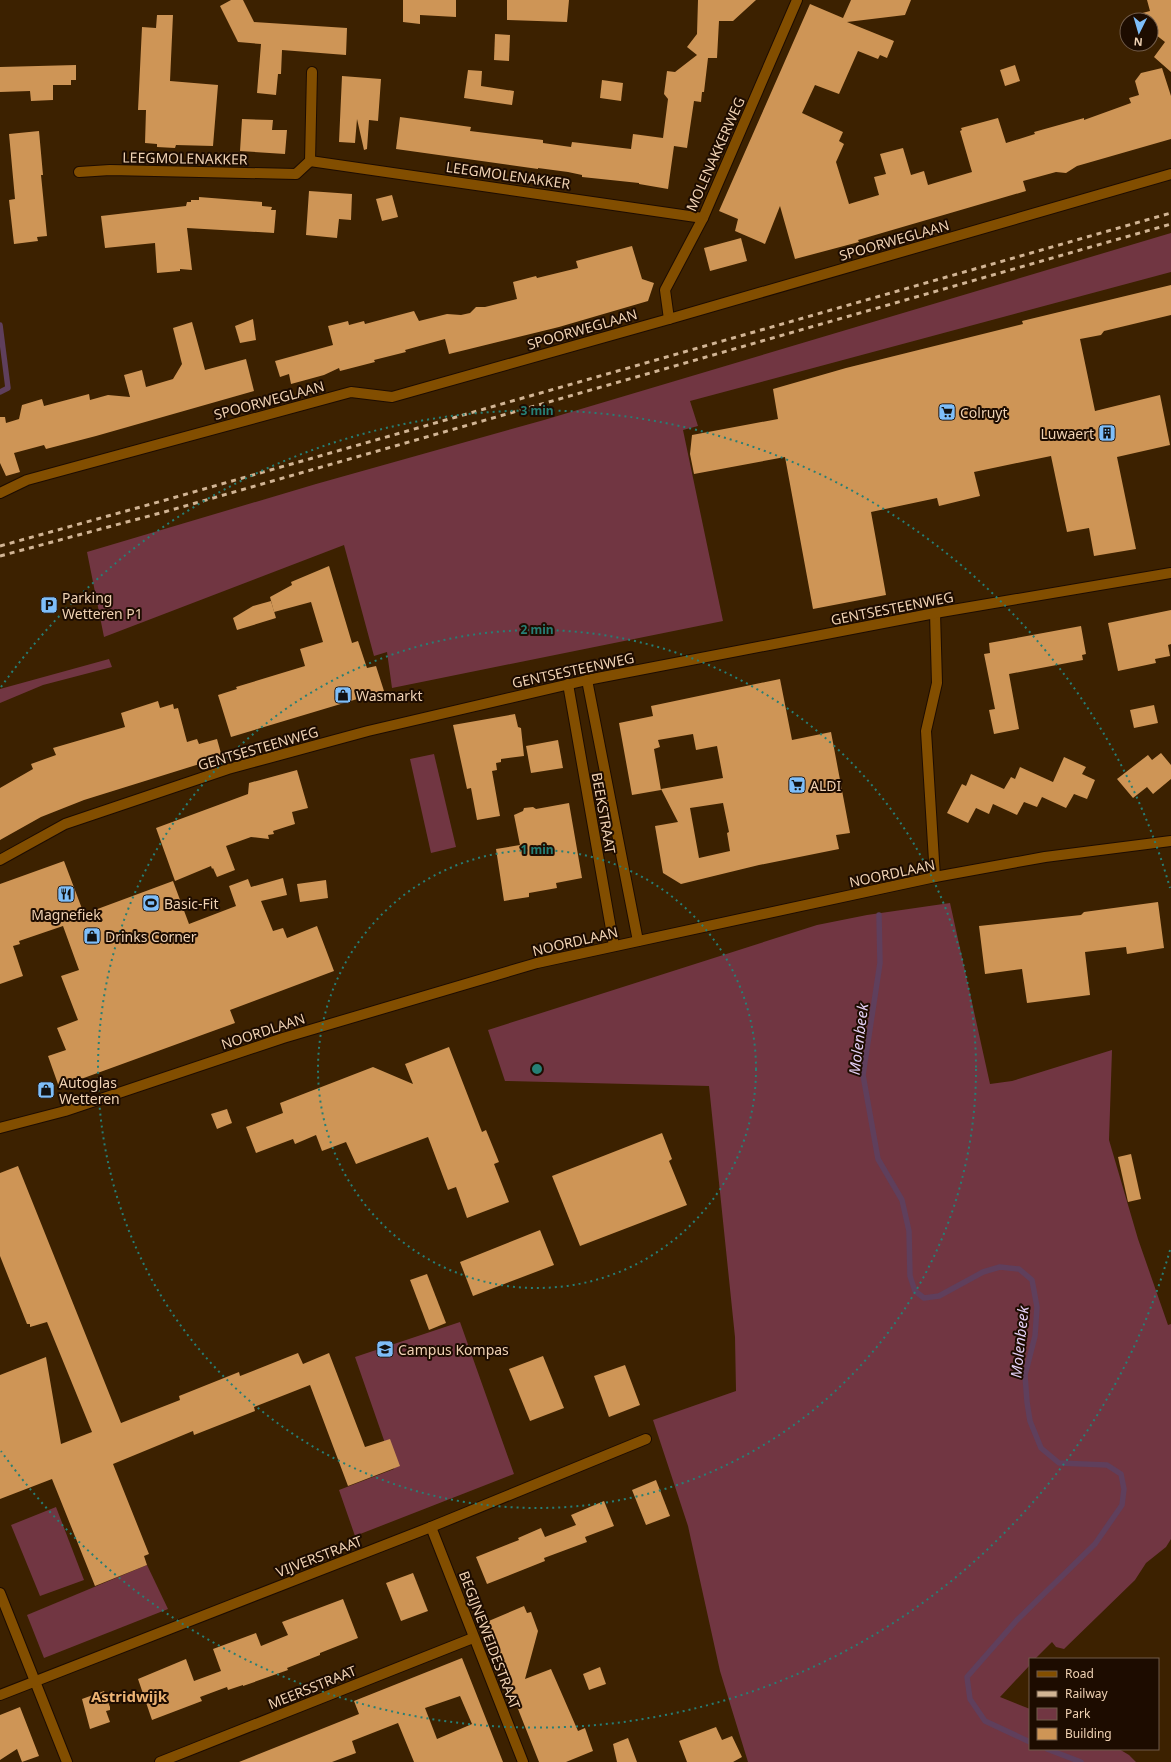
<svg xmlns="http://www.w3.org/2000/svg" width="1171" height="1762" viewBox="0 0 1171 1762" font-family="'Noto Sans',sans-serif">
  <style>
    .green { fill: #713642 }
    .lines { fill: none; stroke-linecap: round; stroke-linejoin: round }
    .stream { stroke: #5f3f5c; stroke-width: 5.5 }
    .building { fill: #ce9556; fill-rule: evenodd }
    .minor-casing { stroke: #1d0c00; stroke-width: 12 }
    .tertiary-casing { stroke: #1d0c00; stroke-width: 12 }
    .minor { stroke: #824e00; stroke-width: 10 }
    .tertiary { stroke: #824e00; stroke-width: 10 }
    .rail { stroke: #d1b494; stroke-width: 3; stroke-dasharray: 5 5; stroke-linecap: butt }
    .ring { fill: none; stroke: #267f75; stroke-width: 2; stroke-dasharray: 2 4 }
    .labels { text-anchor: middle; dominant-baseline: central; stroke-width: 4; stroke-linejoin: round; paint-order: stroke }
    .street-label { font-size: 14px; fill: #f0d2b3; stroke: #1d0c00 }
    .poi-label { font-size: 14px; fill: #f0d2b3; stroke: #1d0c00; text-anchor: start }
    .water-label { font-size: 15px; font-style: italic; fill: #e2cff4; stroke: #1d0c00 }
    .neighbourhood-label { font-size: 15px; font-weight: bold; fill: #edb373; stroke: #1d0c00 }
    .centre { fill: #267f75; stroke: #1d0c00; stroke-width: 2 }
    .ring-label { font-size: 12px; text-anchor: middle; font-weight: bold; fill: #267f75; stroke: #1d0c00; stroke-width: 4; stroke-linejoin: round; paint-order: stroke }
  </style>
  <rect width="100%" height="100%" fill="#3c2100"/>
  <g class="green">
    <path d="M1171,233V272L690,401L698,426L683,430L723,621L392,688L387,652L374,656L344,545L104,637L87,552L316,484L544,420Z"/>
    <path d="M109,659L112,667L43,685L0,703V689Z"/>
    <path d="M434,754L456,847L431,853L410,759Z"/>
    <path d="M950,903L990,1084L1012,1081L1112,1050L1109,1140L1138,1239L1168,1325L1171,1324V1539L1166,1547L1146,1563L1135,1580L1064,1649L1056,1647L1052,1642L1035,1659H1030V1665L1000,1697L1030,1709V1749H1119L1129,1755L1136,1762H748L720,1671L688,1526L653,1420L736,1391L735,1337L709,1086L505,1081L488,1030L817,925L867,915Z"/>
    <path d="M460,1322L514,1474L355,1536L339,1490L394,1469L355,1357Z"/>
    <path d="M56,1507L84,1580L40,1596L11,1525Z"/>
    <path d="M147,1565L168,1609L44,1658L27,1615Z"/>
  </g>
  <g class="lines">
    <g class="stream">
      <path d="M0,325L8,388L0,392"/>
      <path d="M879,915L880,963L863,1075L878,1159L902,1200L909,1231L910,1276L915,1291L924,1298L939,1296L983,1272L1000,1267L1019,1269L1032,1280L1037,1307L1035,1336L1025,1375L1027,1402L1030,1421L1041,1448L1059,1463L1107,1465L1121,1474L1124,1489L1122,1505L1095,1544L1017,1620L967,1677L970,1699L985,1721L1030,1742"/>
      <path d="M1047,1749L1081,1762"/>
    </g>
  </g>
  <g class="building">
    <path d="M231,0H243L254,22L347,28L346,55L282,50L281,74H278L276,95L257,93L261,44L238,42L220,6Z"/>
    <path d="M403,0H456V17L420,15V24L403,22Z"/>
    <path d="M507,0H569L567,22L507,20Z"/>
    <path d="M698,0H756L733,21H719L717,58H708L704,92H702L701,102L694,101L687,148L674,146L668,189L639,184V183L582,177V175L568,172L538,168V169L396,149L400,117L471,127L470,131L543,140V143L571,147L572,142L631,149L633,134L663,138L668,99L664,94L667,71L675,72L697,55L687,47L697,34Z"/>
    <path d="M851,0H911L905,15L847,22L894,41L887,58L880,55L878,59L858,51L839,94L815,85L802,113L843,132L839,141L844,144L836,162L849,204L879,195L874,177L886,174L880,154L903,148L911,175L924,171L928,185L972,172L960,131L962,130L961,128L998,118L1006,143L1035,134L1034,132L1084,118V120L1131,103L1129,98L1139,95L1135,81L1141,73L1162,68L1171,96V139L1077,166L1066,173L1056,172L1023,181L1026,191L858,240L859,242L795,259L780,206L765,244L735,231L738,219L719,211L810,4L843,18Z"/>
    <path d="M1147,0H1171V72L1154,57L1165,42L1151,31V20H1136L1131,16L1150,11Z"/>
    <path d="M157,15H173L170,81L218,85L213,146L176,145L175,148L157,147V144L145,143L146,110H138L142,27L156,28Z"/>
    <path d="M495,34L510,35L509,61L494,60Z"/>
    <path d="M76,65V80H71V85H53V100L31,101L30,91L0,92V67Z"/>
    <path d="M1015,65L1020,81L1005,86L1000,70Z"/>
    <path d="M468,70L482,71L481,86L514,91L512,105L464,98Z"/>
    <path d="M342,76L381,79L378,121L369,120L367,149L364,150L357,119L355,143L339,142Z"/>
    <path d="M602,80L623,83L621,101L600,98Z"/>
    <path d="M242,119L273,120L272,130H287L285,154L240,151Z"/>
    <path d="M39,131L43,175H41L47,236L37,237L38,241L14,244L9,200L15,199L9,134Z"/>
    <path d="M309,191L352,194L351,220L339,219L337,238L306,235Z"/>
    <path d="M392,195L398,217L382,221L376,199Z"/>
    <path d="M199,197L262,202V206L272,207L271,210H276L274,233L187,228L192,270L180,269V271L157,273L155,243L105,248L101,216L186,206L187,202H191V200H199Z"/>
    <path d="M741,238L747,261L710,271L704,248Z"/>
    <path d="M632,246L642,279L654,283L648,301L559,327L449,354L445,339L405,350L406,352L374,360L375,362L340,371L339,368L324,375L291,384L289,374L280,377L275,361L333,345L328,326L348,321L349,325L364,321L365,324L414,311L419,321L447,314L461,315L470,313L476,307H485L517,299L513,282L536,276L537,278L578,268L576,261Z"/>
    <path d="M1171,285V315L1104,331L1101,335L1080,339L1095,411L1160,395L1170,445L1117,457L1136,549L1094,556L1089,528L1067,532L1051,456L974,472L980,496L939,506L937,498L871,512L886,595L813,609L785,457L694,474L690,454L692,435L778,419L773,389L846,368L1023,324L1022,321Z"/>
    <path d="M253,319L256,340L240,343L235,326Z"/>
    <path d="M192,322L205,370L246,359L254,391L96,436L46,449L44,445L14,453L20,472L6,476L0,463V417H5L6,423L19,419L22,405L42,399L44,406L89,394L90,400L108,395L130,397L124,375L142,370L146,387L173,379L182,364L173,328Z"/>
    <path d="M329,566L352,643L358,641L367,668L376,666L384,691L231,737L218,695L237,689L236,687L305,666L300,649L323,642L311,602L274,612L270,597L292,585L291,582Z"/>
    <path d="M271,601L276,618L237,630L233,618L253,606Z"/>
    <path d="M1171,610V644L1168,645L1170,656L1155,659L1156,663L1118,671L1108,623Z"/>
    <path d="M1081,626L1086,654L1082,655L1083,660L1009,674L1019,729L994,734L989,710L995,709L984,654L990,653L989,643Z"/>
    <path d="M780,679L792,740L831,732L850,833L836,835L839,849L759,865L681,884L663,873L655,826L678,822L661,789L723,778L717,746L696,750L693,734L658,740L660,747L654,749L661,790L632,795L619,723L653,716L651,706ZM723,803L729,832L727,833L730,851L699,858L690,808Z"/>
    <path d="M158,701L160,708L173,704L174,709L178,708L187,742L197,739L199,744L217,739L222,757L84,800L41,817L0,840V788L33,769L31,764L56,755L53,748L125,727L121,713Z"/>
    <path d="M1154,705L1158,723L1134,728L1130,710Z"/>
    <path d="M515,714L518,727L521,728L524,756L501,759V762L496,763L497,770L492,771L500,816L477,820L471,788L467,789L453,725Z"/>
    <path d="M558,740L563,768L531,773L526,746Z"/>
    <path d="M1161,753L1171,765V779L1153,794L1147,787L1133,798L1117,779L1148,755L1152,760Z"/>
    <path d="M1064,757L1086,767L1082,774L1095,780L1087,799L1074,794L1066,808L1042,797L1037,807L1024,802L1017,815L993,804L989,814L976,808L968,823L947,813L962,784L966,786L971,774L1004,789L1011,777L1015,779L1020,767L1053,782Z"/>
    <path d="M297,770L308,808L292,812L295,824L273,831L274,834L268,835L269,839L251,837L226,846L235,870L217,877L213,868L212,869L211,866L175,881L156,828L248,794L249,783Z"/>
    <path d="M569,803L582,878L556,883L557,888L529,893V897L504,901L496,849L520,845L514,815L523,811L524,808L533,807L536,809Z"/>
    <path d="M64,861L84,914L173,881L189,924L236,906L229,886L248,879L251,887L283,878L287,895L261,901L273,931L283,928L287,938L317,926L334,971L230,1010L235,1023L59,1087L48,1056L66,1050L57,1028L78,1020L61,976L79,970L63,926L19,941L20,944L13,946L23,976L0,984V884Z"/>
    <path d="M326,880L328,898L300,902L297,884Z"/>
    <path d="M1158,902L1164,948L1127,954L1126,947L1085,952L1090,995L1027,1003L1022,969L985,974L979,926L1081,915L1084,912Z"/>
    <path d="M449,1047L482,1132L486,1130L499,1162L494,1164L509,1202L467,1218L456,1187L448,1190L428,1137L356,1164L346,1142L322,1151L316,1135L295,1144L293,1139L256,1153L246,1127L283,1113L280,1103L373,1067L413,1084L405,1064Z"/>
    <path d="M227,1109L232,1123L217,1129L211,1114Z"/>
    <path d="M662,1133L672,1159L669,1161L687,1205L580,1246L552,1176Z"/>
    <path d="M1131,1154L1141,1199L1128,1202L1118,1157Z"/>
    <path d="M18,1166L121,1423L180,1400L179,1396L239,1372L240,1376L298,1353L303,1364L329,1353L365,1447L390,1439L400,1466L348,1486L310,1385L254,1407L255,1411L194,1435L193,1431L113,1464L149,1554L144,1556L147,1565L95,1586L52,1479L0,1499V1375L46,1357L61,1444L92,1432L47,1322L30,1327V1324H27L0,1256V1173Z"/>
    <path d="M540,1230L554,1265L473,1296L460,1262Z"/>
    <path d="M427,1274L446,1323L429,1330L410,1280Z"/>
    <path d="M543,1356L564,1408L530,1421L509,1369Z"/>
    <path d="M625,1365L640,1405L609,1417L594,1376Z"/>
    <path d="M656,1480L670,1516L646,1525L632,1490Z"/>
    <path d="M604,1501L614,1526L585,1537L587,1542L544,1558L545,1561L487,1584L476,1557L519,1540L518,1538L541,1528L545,1537L576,1525L571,1515Z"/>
    <path d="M413,1573L428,1611L401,1621L386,1583Z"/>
    <path d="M343,1599L358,1638L320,1653V1655L287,1668L288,1670L243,1686V1685L228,1690L227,1687L200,1697L202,1701L152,1720L138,1679L186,1659L194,1681L221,1671L213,1649L256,1633L261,1646L288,1635L282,1622Z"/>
    <path d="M524,1606L527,1613L531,1612L538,1631L525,1679L551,1669L578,1731L585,1728L593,1751L566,1762H539L484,1623Z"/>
    <path d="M462,1658L503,1762H414L398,1723L352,1741L356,1753L332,1762H239L359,1714L354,1701ZM460,1696L472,1724L437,1739L425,1708Z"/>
    <path d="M600,1667L606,1684L589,1690L583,1674Z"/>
    <path d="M104,1691L110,1707V1710L106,1711L110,1722L90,1729L82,1699Z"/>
    <path d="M20,1707L39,1756L22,1762L17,1749L0,1760V1715Z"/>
    <path d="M716,1727L722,1740L732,1736L742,1757L733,1762H687L679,1741Z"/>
    <path d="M628,1738L637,1762H617L613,1744Z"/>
  </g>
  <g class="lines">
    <defs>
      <g id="minor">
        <path d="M310,161L703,218"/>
        <path d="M79,172L110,170L296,174L310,161L312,72"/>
        <path d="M669,319L665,290L703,218L797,0"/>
        <path d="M0,493L27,480L351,392L392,397L669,319L1171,174"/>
        <path d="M935,877L926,731L937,683L935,613"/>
        <path d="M431,1527L523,1762"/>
        <path d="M0,1593L67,1762"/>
        <path d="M0,1695L431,1527L646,1439"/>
        <path d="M160,1762L473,1638"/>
      </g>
      <g id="tertiary">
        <path d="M587,680L638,941"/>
        <path d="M568,684L614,946"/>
        <path d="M0,860L65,824L228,769L368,731L587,680L935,613L1171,573"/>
        <path d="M0,1128L65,1111L283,1038L537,963L935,877L1045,857L1171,841"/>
      </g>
    </defs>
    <use href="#minor" class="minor-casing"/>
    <use href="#tertiary" class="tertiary-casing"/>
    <use href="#minor" class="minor"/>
    <use href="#tertiary" class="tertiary"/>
    <g class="rail">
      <path d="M0,546L162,501L1171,213"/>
      <path d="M0,556L164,512L1171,224"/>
    </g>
  </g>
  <g class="ring">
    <circle cx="537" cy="1069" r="219"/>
    <circle cx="537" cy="1069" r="439"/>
    <path d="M1170 1250A658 658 0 0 1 1 1451M1 687A658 658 0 0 1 1170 888"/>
  </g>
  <defs>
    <symbol id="supermarket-square" viewBox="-11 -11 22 22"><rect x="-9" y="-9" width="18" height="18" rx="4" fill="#7ebef9" stroke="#1d0c00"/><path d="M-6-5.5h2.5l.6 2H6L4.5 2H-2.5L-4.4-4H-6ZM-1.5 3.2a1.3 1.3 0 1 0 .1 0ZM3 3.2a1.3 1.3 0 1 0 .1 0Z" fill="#111"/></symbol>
    <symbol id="building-square" viewBox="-11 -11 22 22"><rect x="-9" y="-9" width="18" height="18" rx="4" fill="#7ebef9" stroke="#1d0c00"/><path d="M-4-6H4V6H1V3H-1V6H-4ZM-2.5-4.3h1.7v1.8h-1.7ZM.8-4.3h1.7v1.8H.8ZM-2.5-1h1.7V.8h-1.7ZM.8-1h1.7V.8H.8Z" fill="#111"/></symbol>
    <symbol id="parking-square" viewBox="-11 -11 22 22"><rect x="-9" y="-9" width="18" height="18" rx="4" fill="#7ebef9" stroke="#1d0c00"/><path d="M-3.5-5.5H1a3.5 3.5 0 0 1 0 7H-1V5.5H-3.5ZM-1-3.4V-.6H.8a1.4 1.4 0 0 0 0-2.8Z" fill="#111"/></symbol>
    <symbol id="shop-square" viewBox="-11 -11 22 22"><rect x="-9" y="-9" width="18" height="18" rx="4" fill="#7ebef9" stroke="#1d0c00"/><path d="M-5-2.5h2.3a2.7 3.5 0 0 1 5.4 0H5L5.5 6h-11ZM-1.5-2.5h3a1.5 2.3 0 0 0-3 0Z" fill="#111"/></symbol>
    <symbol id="restaurant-square" viewBox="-11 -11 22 22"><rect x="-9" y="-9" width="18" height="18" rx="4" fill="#7ebef9" stroke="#1d0c00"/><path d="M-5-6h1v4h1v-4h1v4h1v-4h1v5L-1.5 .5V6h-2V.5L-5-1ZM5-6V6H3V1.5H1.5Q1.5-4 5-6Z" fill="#111"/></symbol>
    <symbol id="stadium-square" viewBox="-11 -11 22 22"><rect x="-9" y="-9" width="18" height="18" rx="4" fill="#7ebef9" stroke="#1d0c00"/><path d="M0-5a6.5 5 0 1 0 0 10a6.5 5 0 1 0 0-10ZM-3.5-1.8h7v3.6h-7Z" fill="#111"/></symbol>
    <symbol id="school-square" viewBox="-11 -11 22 22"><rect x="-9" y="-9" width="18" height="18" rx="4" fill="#7ebef9" stroke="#1d0c00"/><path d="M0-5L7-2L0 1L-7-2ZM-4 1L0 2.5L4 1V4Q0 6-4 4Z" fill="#111"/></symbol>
  </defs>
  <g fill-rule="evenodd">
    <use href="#supermarket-square" x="937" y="402" width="20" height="20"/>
    <use href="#building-square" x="1097" y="423" width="20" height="20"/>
    <use href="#parking-square" x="39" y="595" width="20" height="20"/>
    <use href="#shop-square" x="333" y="685" width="20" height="20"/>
    <use href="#supermarket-square" x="787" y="775" width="20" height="20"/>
    <use href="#restaurant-square" x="56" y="884" width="20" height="20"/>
    <use href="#stadium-square" x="141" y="893" width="20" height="20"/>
    <use href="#shop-square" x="82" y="926" width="20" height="20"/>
    <use href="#shop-square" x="36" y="1080" width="20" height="20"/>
    <use href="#school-square" x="375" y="1339" width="20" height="20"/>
  </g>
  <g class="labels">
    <g class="street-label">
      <text transform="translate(715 154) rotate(-66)">MOLENAKKERWEG</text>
      <text transform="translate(185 158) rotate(1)">LEEGMOLENAKKER</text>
      <text transform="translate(508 175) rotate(8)">LEEGMOLENAKKER</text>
      <text transform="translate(894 240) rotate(-16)">SPOORWEGLAAN</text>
      <text transform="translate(582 329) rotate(-16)">SPOORWEGLAAN</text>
      <text transform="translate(269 400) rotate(-15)">SPOORWEGLAAN</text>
      <text transform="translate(892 608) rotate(-11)">GENTSESTEENWEG</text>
      <text transform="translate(573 670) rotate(-12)">GENTSESTEENWEG</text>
      <text transform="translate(258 748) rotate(-16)">GENTSESTEENWEG</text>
      <text transform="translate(604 813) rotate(80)">BEEKSTRAAT</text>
      <text transform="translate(892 873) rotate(-12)">NOORDLAAN</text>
      <text transform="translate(575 941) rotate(-13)">NOORDLAAN</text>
      <text transform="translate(263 1031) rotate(-18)">NOORDLAAN</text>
      <text transform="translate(319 1556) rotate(-21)">VIJVERSTRAAT</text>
      <text transform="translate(490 1640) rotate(69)">BEGIJNEWEIDESTRAAT</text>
      <text transform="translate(312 1687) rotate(-22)">MEERSSTRAAT</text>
    </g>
    <g class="poi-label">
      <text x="960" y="412">Colruyt</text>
      <text x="1094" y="433" text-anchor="end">Luwaert</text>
      <text x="62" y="597">Parking<tspan x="62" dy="16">Wetteren P1</tspan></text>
      <text x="356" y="695">Wasmarkt</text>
      <text x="810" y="785">ALDI</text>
      <text x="164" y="903">Basic-Fit</text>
      <text x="66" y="914" text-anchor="middle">Magnefiek</text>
      <text x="105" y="936">Drinks Corner</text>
      <text x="59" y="1082">Autoglas<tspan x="59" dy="16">Wetteren</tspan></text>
      <text x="398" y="1349">Campus Kompas</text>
    </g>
    <g class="water-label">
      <text transform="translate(858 1039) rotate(-83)">Molenbeek</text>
      <text transform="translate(1019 1342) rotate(-84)">Molenbeek</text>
    </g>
    <g class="neighbourhood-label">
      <text x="129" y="1696">Astridwijk</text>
    </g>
  </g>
  <circle cx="537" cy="1069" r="6" class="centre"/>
  <g class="ring-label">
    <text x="537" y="415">3 min</text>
    <text x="537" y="634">2 min</text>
    <text x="537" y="854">1 min</text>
  </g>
  <rect x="1029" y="1658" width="130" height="92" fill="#1d0c00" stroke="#715b48"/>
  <rect x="1037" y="1671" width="20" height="6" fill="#824e00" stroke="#715b48"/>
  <text x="1065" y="1678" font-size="12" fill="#f0d2b3">Road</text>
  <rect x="1037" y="1691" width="20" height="6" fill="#d1b494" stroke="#715b48"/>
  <text x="1065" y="1698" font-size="12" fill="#f0d2b3">Railway</text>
  <rect x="1037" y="1708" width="20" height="12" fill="#713642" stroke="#715b48"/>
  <text x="1065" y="1718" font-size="12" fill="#f0d2b3">Park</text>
  <rect x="1037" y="1728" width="20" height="12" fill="#ce9556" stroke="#715b48"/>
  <text x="1065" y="1738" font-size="12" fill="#f0d2b3">Building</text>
  <g transform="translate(1139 32) rotate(185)"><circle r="19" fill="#1d0c00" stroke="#715b48"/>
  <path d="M0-3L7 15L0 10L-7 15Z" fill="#7ebef9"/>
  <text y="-6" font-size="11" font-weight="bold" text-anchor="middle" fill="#f0d2b3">N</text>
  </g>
</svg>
